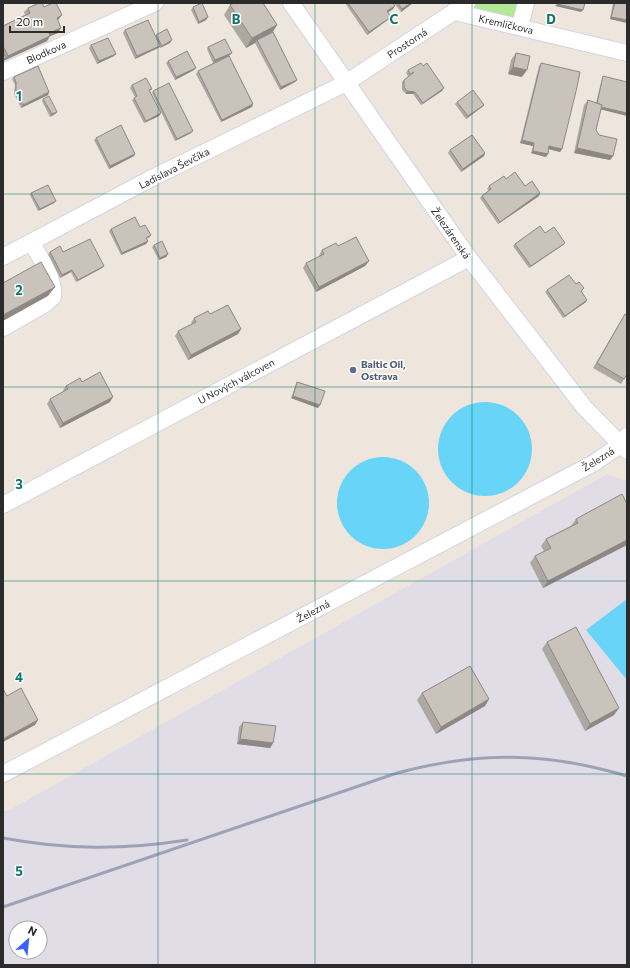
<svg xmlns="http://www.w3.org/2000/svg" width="630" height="968" viewBox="0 0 630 968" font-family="Commissioner,sans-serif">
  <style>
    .industrial { fill: #e0dde6; fill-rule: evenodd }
    .green { fill: #b3e895 }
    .water { fill: #68d4f7 }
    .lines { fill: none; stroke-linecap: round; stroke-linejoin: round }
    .street-casing { stroke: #d1d5e5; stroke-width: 18 }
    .street { stroke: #fff; stroke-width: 16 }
    .rail { stroke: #9ea2b7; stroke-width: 3 }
    .wall { fill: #ada8a2 }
    .shaded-wall { fill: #8d8884 }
    .building { fill: #c9c3bc; stroke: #8d8884 }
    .grid { fill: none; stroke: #0f766e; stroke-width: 1; stroke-opacity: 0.55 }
    .service-dot { fill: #5c6f8a; stroke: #fff; stroke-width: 1.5 }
    .labels { text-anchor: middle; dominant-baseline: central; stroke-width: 3; stroke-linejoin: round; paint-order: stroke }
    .street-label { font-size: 10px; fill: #2b2b2b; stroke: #fff }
    .service-label { font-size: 10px; font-weight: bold; fill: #4e5e75; stroke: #fff; text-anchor: start }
    .grid-label { font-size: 13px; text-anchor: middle; font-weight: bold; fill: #0f766e; stroke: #fff; stroke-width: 3; stroke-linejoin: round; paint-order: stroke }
  </style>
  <rect width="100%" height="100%" fill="#eee6dc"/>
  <path class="industrial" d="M607,474L627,481V965H3V811H8ZM16,928H40V952H16Z"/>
  <path class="green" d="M477,3H517L513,19L469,9Z"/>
  <g class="water">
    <circle cx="485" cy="449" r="47"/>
    <circle cx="383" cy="503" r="46"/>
    <path d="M627,599V680L586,630Z"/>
  </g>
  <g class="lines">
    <defs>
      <g id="street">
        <path d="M291,3L469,258L584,407L627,451"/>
        <path d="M455,12L627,53"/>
        <path d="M520,26L526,3"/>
        <path d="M3,72L155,3"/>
        <path d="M3,257L150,179L346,83L467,3"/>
        <path d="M3,328L45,304L53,297C55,278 40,258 31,242"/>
        <path d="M3,505L469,258"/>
        <path d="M3,774L594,463L620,445L627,436"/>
      </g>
    </defs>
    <use href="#street" class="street-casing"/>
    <use href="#street" class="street"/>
    <g class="rail">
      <path d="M3,838C67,850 123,850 187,840"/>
      <path d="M3,907L397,773C479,751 546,752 627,776"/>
    </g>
  </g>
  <g class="wall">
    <path d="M345,3H393V9L388,12L389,19L367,35Z"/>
    <path d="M394,3H413L401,12Z"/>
    <path d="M613,3H627V23L610,19Z"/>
    <path d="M230,5L277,25L273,32L297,80L295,82L280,90L255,43L246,48L224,15Z"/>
    <path d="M44,7L58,20V21L61,28L58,33L50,36L47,41L3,61V26L25,15L24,12L28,8Z"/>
    <path d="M193,7L208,17L206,20L198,24L191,10Z"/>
    <path d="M125,30L155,36L156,35L170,43L160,48L159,47L158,48L135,59L123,33Z"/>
    <path d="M91,45L114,56L97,64L89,48Z"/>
    <path d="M208,47L230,55L229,56L253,104L252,107L221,122L196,74L198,71L225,57L213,63L207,49Z"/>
    <path d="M516,53L522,77L508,74L511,60Z"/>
    <path d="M168,61L194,70L175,80L166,63Z"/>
    <path d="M541,63L562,149L560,152L549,149L548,154L546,157L531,153L533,146L520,143L539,66Z"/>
    <path d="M423,66L442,91L421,105L413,94H406L402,90V82L404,80L409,76H408L406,73L408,70Z"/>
    <path d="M603,76L601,109L596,130L613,156L610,160L574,153L584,105L588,100L596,103L602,79Z"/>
    <path d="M14,77L49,92L48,95L21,108L14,93L15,85L12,79Z"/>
    <path d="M132,85L152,89L150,91L161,113L159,116L144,123L132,100L135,97L130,88Z"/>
    <path d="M153,91L191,133L175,141L152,93Z"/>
    <path d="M43,99L57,112L55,114L50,117L42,101Z"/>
    <path d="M457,102L484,105L482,107L466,119L455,104Z"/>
    <path d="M96,138L135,154L134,156L109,169L94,140Z"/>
    <path d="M450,150L485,153L484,156L461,172L448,153Z"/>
    <path d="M489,186H525L539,196L498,224L480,198L482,196L489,191L487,189Z"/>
    <path d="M31,193L54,203L38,211L30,195Z"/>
    <path d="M140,227L151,235L149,238L146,239L148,241L146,244L121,255L109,231L111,229Z"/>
    <path d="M545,233L565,243L563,245L529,268L513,246L515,244Z"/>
    <path d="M154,245L168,254L166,257L159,260L152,247Z"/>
    <path d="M338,246L369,261L365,266L316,292L303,268L306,263L320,256L319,255L322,250Z"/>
    <path d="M50,252H63L102,268L76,282L71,272L60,278L48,254Z"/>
    <path d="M576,284L584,288L581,292L586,302L563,318L545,292L547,290Z"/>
    <path d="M210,314L241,329L238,334L188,360L175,336L178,331L192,324L191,323L194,318Z"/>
    <path d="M625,314L624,379L621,384L593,368Z"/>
    <path d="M297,382L318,408L291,398L296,384Z"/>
    <path d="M66,386L110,402L60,428L47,404L50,399L64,392L63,390Z"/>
    <path d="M627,504V545L543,588L530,563L535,556L544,551L541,546L546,539L571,526L576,519Z"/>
    <path d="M547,642L614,715L585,731L542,649Z"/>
    <path d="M422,693L489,699L485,706L436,734L417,700Z"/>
    <path d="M243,722L273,743L270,748L237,744L239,727Z"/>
  </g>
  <g class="shaded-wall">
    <path d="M411,3H413L401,12L402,9Z"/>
    <path d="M557,4L583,10L581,12L555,6Z"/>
    <path d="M395,6L393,9L386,14L387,11Z"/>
    <path d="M62,15L58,20L53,23L57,18Z"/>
    <path d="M208,17L206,20L198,24L199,22Z"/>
    <path d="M391,17L389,19L367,35L369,32Z"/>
    <path d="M611,17L627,20V23L610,19Z"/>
    <path d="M277,25L271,34L257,40L255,43L246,48L252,38Z"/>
    <path d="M61,28L58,33L46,38L49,33Z"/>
    <path d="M50,36L47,41L3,61V60L6,58L8,56Z"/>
    <path d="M172,40L170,43L160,48L162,46Z"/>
    <path d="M160,46L158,48L135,59L137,56Z"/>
    <path d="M232,53L230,55L213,63L215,60Z"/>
    <path d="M116,54L114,56L97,64L99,61Z"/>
    <path d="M513,67L527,70L522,77L508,74Z"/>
    <path d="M196,68L194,70L175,80L176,77Z"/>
    <path d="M297,80L295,82L280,90L281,87Z"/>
    <path d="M444,88L442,91L421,105L423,103Z"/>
    <path d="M407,91L415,92L413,94H406Z"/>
    <path d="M49,92L48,95L21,108L23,105Z"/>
    <path d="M253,104L252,107L221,122L222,120Z"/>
    <path d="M484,105L482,107L466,119L468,116Z"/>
    <path d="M597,106L627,113V116L595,108Z"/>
    <path d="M57,112L55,114L50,117L52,114Z"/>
    <path d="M161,113L159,116L144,123L146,121Z"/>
    <path d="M193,131L191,133L175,141L177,139Z"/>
    <path d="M522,140L534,143L533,146L520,143Z"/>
    <path d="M549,146L562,149L560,152L548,149Z"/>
    <path d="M577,148L613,156L610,160L574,153Z"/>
    <path d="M533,151L548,154L546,157L531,153Z"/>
    <path d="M485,153L484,156L461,172L463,169Z"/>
    <path d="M135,154L134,156L109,169L110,166Z"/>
    <path d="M540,193L539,196L498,224L500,222Z"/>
    <path d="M56,201L54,203L38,211L40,209Z"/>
    <path d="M148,241L146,244L121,255L122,253Z"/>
    <path d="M565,243L563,245L529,268L531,266Z"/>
    <path d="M168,254L166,257L159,260L160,258Z"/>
    <path d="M369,261L365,266L316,292L319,287Z"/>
    <path d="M104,266L102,268L76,282L78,280Z"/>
    <path d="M72,270L71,272L60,278L62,275Z"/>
    <path d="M55,287L48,296L3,321V315Z"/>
    <path d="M587,300L586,302L563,318L565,316Z"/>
    <path d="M241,329L238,334L188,360L191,355Z"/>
    <path d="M293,396L320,405L318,408L291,398Z"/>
    <path d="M113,397L110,402L60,428L63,423Z"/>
    <path d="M627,540V545L543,588L548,581Z"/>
    <path d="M489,699L485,706L436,734L441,727Z"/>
    <path d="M619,708L614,715L585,731L590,724Z"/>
    <path d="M38,720L35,725L3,742V739Z"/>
    <path d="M240,739L273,743L270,748L237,744Z"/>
  </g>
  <g class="building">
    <path d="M39,3H42L44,7L53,3H56L62,15L57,18L61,28L49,33L50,36L8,56L3,46V26L30,13L28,8Z"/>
    <path d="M202,3L208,17L199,22L193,7Z"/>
    <path d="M234,3H263L277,25L252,38L230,5Z"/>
    <path d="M348,3H393L395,6L387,11L391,17L369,32Z"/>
    <path d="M398,3H411L402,9Z"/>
    <path d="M557,3H585L583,10L557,4Z"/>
    <path d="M615,3H627V20L611,17Z"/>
    <path d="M148,20L160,46L137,56L125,30Z"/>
    <path d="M167,29L172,40L162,46L156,35Z"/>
    <path d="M273,32L297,80L281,87L257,40Z"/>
    <path d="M108,38L116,54L99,61L91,45Z"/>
    <path d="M225,39L232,53L215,60L208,47Z"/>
    <path d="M187,51L196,68L176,77L168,61Z"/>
    <path d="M3,52L6,58L3,60Z"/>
    <path d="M516,53L530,56L527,70L513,67Z"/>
    <path d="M229,56L253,104L222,120L198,71Z"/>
    <path d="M421,63L423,66L427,63L444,88L423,103L415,92L407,91L404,87V80L414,72L410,74L408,70Z"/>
    <path d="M541,63L580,72L577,87L562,149L549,146L548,154L533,151L534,143L522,140Z"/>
    <path d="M38,66L49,92L23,105L16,90V82L14,77Z"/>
    <path d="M603,76L627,82V113L601,107L602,105L597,103Z"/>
    <path d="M146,78L152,89L149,90L161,113L146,121L134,98L137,96L132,85Z"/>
    <path d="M169,83L193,131L177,139L153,91Z"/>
    <path d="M473,90L484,105L468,116L457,102Z"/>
    <path d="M49,96L57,112L52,114L43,99Z"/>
    <path d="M588,100L602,105L596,130L599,135L617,139L613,156L577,148Z"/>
    <path d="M121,125L135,154L110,166L96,138Z"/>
    <path d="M472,135L485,153L463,169L450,150Z"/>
    <path d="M515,172L525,186L532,181L540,193L500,222L482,196L491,189L489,186L504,176L506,179Z"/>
    <path d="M48,185L56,201L40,209L31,193Z"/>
    <path d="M135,217L140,227L145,225L151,235L146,238L148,241L122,253L111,229Z"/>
    <path d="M540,226L545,233L554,227L565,243L531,266L515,244Z"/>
    <path d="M356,237L369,261L319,287L306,263L324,254L322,250L336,243L338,246Z"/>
    <path d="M90,239L104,266L78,280L72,270L62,275L50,252L60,246L63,252Z"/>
    <path d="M162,241L168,254L160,258L154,245Z"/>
    <path d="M41,262L55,287L3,315V283Z"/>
    <path d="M569,275L576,284L579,282L584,288L581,291L587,300L565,316L547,290Z"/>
    <path d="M228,305L241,329L191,355L178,331L196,322L194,318L208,311L210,314Z"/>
    <path d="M625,314L627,315V374L624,379L597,363Z"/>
    <path d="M100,372L113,397L63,423L50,399L68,389L66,386L80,378L82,382Z"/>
    <path d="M297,382L325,391L320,405L293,396Z"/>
    <path d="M622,494L627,504V540L548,581L535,556L551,548L546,539L578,523L576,519Z"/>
    <path d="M576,627L619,708L590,724L547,642Z"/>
    <path d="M470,666L489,699L441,727L422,693Z"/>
    <path d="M21,688L38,720L3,739V689L7,696Z"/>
    <path d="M243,722L276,726L273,743L240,739Z"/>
  </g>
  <path class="grid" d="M158,3V965M315,3V965M472,3V965M3,194H627M3,387H627M3,581H627M3,774H627"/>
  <circle class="service-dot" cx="353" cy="370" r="4"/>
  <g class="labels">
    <g class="street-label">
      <text transform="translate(506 24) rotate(13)">Kremličkova</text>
      <text transform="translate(407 43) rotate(-33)">Prostorná</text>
      <text transform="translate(46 52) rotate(-24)">Blodkova</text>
      <text transform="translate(174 168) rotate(-27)">Ladislava Ševčíka</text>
      <text transform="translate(451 233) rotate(55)">Železárenská</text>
      <text transform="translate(236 381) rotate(-28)">U Nových válcoven</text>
      <text transform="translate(598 459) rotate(-32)">Železná</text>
      <text transform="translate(313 611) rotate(-28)">Železná</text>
    </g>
    <g class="service-label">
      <text x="361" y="364">Baltic Oil,<tspan x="361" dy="12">Ostrava</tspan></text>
    </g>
  </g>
  <g class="grid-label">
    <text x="236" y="24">B</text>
    <text x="394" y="24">C</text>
    <text x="551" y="24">D</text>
    <text x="19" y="101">1</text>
    <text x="19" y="295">2</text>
    <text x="19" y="489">3</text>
    <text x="19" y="682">4</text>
    <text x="19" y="876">5</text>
  </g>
  <rect width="630" height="968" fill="none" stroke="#2b2b2b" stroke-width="8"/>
  <g transform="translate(28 940) rotate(27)"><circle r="19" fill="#ffffff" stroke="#aaaaaa"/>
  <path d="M0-3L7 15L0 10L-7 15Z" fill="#3861ff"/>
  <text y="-6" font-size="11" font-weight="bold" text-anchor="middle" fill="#2b2b2b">N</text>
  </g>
  <path d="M10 26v6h54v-6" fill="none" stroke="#2b2b2b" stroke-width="2"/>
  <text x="16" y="26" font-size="12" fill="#2b2b2b" stroke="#ffffff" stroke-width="3" paint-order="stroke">20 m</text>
</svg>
